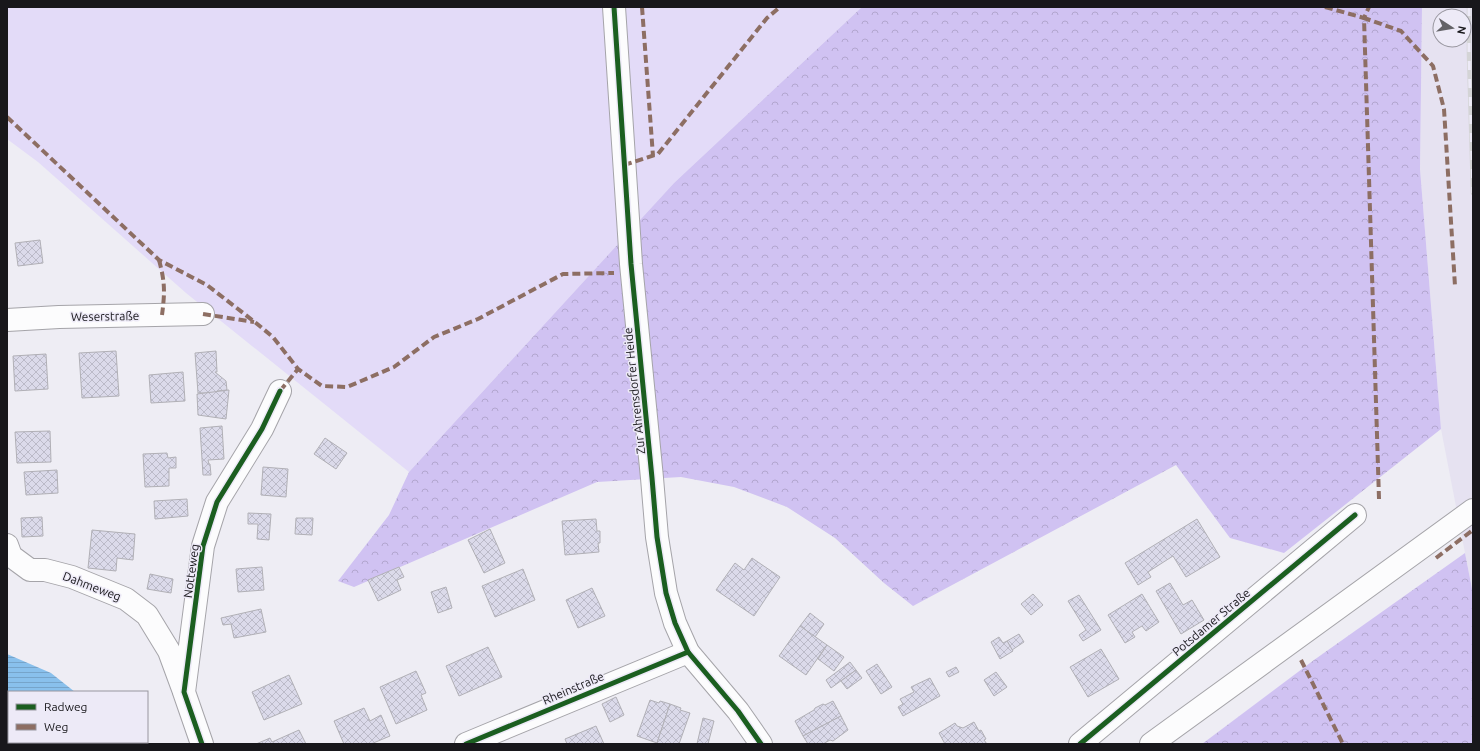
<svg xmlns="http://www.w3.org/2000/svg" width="1480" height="751" viewBox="0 0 1480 751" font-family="Ubuntu,sans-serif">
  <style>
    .built { fill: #e6e2f1; fill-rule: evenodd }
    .grass { fill: #e3dbf8 }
    .forest { fill: url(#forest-crowns) }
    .water { fill: url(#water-rules) }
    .building { fill: url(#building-cross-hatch); stroke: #b1b0b6 }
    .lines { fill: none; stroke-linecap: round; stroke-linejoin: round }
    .street-casing { stroke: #a5a4a9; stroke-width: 24 }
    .secondary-casing { stroke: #a5a4a9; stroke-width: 24 }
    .street { stroke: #fcfcfd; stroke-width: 22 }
    .secondary { stroke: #fcfcfd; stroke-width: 22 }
    .rail-casing { stroke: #d4d4d6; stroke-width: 4.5 }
    .rail { stroke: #edeaf7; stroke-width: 3; stroke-dasharray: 9; stroke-linecap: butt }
    .quiet { stroke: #8d6e63; stroke-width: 4; stroke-dasharray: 8 4; stroke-linecap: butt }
    .cycleway-casing { stroke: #edeaf7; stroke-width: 8 }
    .cycleway { stroke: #1b5e20; stroke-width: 5 }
    .labels { text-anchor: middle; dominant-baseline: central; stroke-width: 3; stroke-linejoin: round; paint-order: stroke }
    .street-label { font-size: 12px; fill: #18171b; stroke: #edeaf7 }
  </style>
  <defs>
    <pattern id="forest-crowns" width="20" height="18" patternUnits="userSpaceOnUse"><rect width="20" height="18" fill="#d0c2f2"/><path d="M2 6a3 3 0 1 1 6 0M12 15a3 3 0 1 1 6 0" fill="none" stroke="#b2a6cf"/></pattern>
    <pattern id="water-rules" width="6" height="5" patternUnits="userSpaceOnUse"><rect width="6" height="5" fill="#89c0ec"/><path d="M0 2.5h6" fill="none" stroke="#76a4ca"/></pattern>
    <pattern id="building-cross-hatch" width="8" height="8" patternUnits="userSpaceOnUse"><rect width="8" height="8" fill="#dbdaea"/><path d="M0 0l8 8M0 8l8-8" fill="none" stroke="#bbbac8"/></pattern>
  </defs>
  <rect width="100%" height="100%" fill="#eeedf4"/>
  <path class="built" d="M1422,7H1473V594L1441,429L1420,169ZM1440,16H1464V40H1440Z"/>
  <path class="grass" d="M7,7H862L674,183L409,472L186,293L38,162L7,139Z"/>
  <g class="forest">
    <path d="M862,7H1422L1420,169L1441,429L1284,553L1230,538L1176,465L913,606L884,583L835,538L787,507L734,487L681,477L597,482L354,587L338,581L389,515L409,472L674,183Z"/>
    <path d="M1465,553L1473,594V744H1202L1314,660Z"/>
  </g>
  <path class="water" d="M7,654L51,673L75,692H9V737H7Z"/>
  <g class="building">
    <path d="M40,240L43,263L18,266L15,243Z"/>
    <path d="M116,351L119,396L82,398L79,353Z"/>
    <path d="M216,351L217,372H215L226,381L227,390L217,391V393H198L195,353Z"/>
    <path d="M46,354L48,389L15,391L13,356Z"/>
    <path d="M183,372L185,401L151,403L149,375Z"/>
    <path d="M229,390L226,419L198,415L197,394Z"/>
    <path d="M222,426L224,459L208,460L209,464H210L211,475H203L200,428Z"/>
    <path d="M50,431L51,462L17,463L15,432Z"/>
    <path d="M325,438L347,453L336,469L314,454Z"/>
    <path d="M167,453L168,458L176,457V468H169V486L145,487L143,454Z"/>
    <path d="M263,467L288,469L286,497L261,495Z"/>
    <path d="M57,470L58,493L26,495L24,472Z"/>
    <path d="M187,499L188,516L155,519L154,501Z"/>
    <path d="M248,513L271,514L269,540L257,539L258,524H248Z"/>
    <path d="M42,517L43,536L22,537L21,518Z"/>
    <path d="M296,518H313L312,535L295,534Z"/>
    <path d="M596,519L597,531H600V543H598L599,552L565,555L562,521Z"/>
    <path d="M1197,519L1220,557L1186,577L1173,556L1148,572L1151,577L1138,585L1125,563Z"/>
    <path d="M490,529L505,563L484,573L468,540Z"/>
    <path d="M92,530L135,534L133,560L117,558L116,571L88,568Z"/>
    <path d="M752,558L780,577L754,616L716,590L735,563L744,570Z"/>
    <path d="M262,567L264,590L238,592L236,569Z"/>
    <path d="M399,567L404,577L397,580L401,590L378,601L368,580Z"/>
    <path d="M523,569L535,600L495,617L482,586Z"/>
    <path d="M150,574L173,579L171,593L147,589Z"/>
    <path d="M1170,583L1183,605L1192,600L1204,620L1181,634L1156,591Z"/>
    <path d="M446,587L452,608L438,613L431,592Z"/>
    <path d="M592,588L605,616L578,628L566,600Z"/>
    <path d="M1033,594L1043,605L1031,615L1021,604Z"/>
    <path d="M1142,594L1159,622L1146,631L1142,626L1132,632L1135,637L1125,643L1108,615Z"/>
    <path d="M1079,595L1101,630L1083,641L1079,635L1086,630L1068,601Z"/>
    <path d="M261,609L266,632L234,638L231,624L223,625L221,618Z"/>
    <path d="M810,613L824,624L815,637L800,626Z"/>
    <path d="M800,626L827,645L806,675L779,656Z"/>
    <path d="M1019,634L1024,642L1012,650L1007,641Z"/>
    <path d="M999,637L1003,643L1007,641L1013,651L1000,659L991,642Z"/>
    <path d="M827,645L844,657L834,671L818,659Z"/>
    <path d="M488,647L502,677L459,696L446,666Z"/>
    <path d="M1101,649L1119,679L1088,697L1070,667Z"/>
    <path d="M850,662L856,670L831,688L826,680Z"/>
    <path d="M877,664L892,687L881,694L866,671Z"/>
    <path d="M956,667L959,672L949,677L946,672Z"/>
    <path d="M856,670L862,678L847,689L841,681Z"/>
    <path d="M416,671L426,693L421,695L427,710L396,724L380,687Z"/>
    <path d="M996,672L1007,687L994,696L984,680Z"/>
    <path d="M289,675L302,704L264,720L252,692Z"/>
    <path d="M930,678L940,696L903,716L898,707L903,704L900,699L914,692L911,687Z"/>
    <path d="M616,697L624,715L610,722L602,704Z"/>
    <path d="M650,700L659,703L660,701L670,704L657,743L637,736Z"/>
    <path d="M833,701L841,716L803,736L795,721L814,710L815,708L823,704L825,705Z"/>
    <path d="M670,704L681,708L680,710L690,713L679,744H660L657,743Z"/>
    <path d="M364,708L370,721L381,715L390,736L371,744H344L334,721Z"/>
    <path d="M841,716L848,730L833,741L830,740L823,744H808L803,736Z"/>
    <path d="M703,718L714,721L708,744H697Z"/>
    <path d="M974,722L979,731L981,730L986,739L984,740L987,744H945L939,733L955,723L957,726L963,728Z"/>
    <path d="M596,726L604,744H567L565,739Z"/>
    <path d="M299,730L306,744H256L270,738L272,742Z"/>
  </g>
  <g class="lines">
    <defs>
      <g id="street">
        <path d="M614,7L631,264L652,478L657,537L666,593L675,623L688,652L738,711L761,744"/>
        <path d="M7,320L59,317L203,314"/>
        <path d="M7,545L11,556L30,570H45L72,577L126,599L147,615L169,651L183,689"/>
        <path d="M202,744L184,692L203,546L217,502L262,429L280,391"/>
        <path d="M466,744L688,652"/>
        <path d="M1080,744L1355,515"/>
      </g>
      <path id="secondary" d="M1151,744L1473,510"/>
    </defs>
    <use href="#street" class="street-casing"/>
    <use href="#secondary" class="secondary-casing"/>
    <use href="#street" class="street"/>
    <use href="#secondary" class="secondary"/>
    <defs>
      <path id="rail" d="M1469,7V55L1473,193"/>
    </defs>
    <use href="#rail" class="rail-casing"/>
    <use href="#rail" class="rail"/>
    <g class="quiet">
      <path d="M642,7L653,156"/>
      <path d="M1325,7L1364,18L1369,7"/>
      <path d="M7,117L159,260L207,285L256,323L273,337L298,369L322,386L347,387L394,367L434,337L478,319L563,274L614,273"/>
      <path d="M624,165L658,154L767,18L780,7"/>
      <path d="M159,260C165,282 165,292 162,315"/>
      <path d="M203,314L254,322"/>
      <path d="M280,391L298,369"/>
      <path d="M1379,499L1364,18L1401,31L1433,66L1444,109L1455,286"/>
      <path d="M1436,558L1473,530"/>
      <path d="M1301,660L1343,744"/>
    </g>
    <defs>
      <g id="cycleway">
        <path d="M614,7L631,264L652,478L657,537L666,593L675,623L688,652L738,711L761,744"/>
        <path d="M202,744L184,692L203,546L217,502L262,429L280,391"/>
        <path d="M466,744L688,652"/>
        <path d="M1080,744L1355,515"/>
      </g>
    </defs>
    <use href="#cycleway" class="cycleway-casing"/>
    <use href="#cycleway" class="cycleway"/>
  </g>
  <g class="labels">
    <g class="street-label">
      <text transform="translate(105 316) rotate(-1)">Weserstraße</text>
      <text transform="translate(634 391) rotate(-96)">Zur Ahrensdorfer Heide</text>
      <text transform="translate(191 571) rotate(-82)">Notteweg</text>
      <text transform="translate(92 586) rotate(21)">Dahmeweg</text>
      <text transform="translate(1211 622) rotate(-40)">Potsdamer Straße</text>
      <text transform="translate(573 688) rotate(-23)">Rheinstraße</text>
    </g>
  </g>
  <rect width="1480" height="751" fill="none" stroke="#18171b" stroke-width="16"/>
  <rect x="8" y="691" width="140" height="52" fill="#edeaf7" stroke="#98969f"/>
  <rect x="16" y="704" width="20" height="6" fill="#1b5e20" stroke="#98969f"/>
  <text x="44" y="711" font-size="12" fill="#18171b">Radweg</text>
  <rect x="16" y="724" width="20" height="6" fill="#8d6e63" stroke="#98969f"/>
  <text x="44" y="731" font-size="12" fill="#18171b">Weg</text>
  <g transform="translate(1452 28) rotate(102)"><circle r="19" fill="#edeaf7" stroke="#98969f"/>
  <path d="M0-3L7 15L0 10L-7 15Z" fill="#636267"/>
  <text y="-6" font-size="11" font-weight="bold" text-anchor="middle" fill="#18171b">N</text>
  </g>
</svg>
